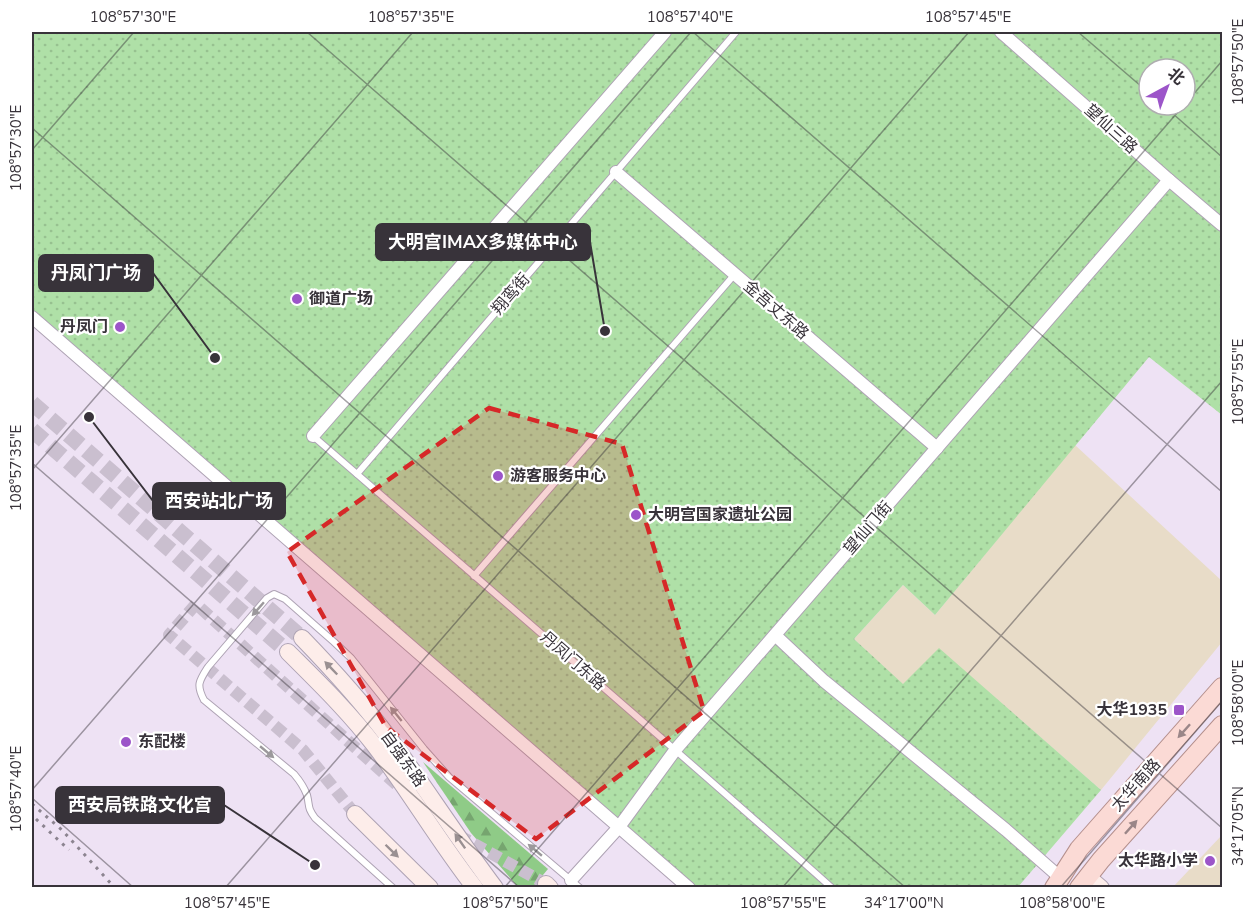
<svg xmlns="http://www.w3.org/2000/svg" width="1254" height="919" viewBox="0 0 1254 919" font-family="'Nunito Sans','Noto Sans SC',sans-serif">
  <style>
    .education { fill: #e8dcc8 }
    .forest { fill: url(#forest-firs) }
    .park { fill: url(#park-dots); fill-rule: evenodd }
    .lines { fill: none; stroke-linecap: round; stroke-linejoin: round }
    .street-tunnel { stroke: #cabfcf; stroke-width: 12; stroke-dasharray: 12 6; stroke-linecap: butt }
    .secondary-tunnel { stroke: #cabfcf; stroke-width: 16; stroke-dasharray: 16 8; stroke-linecap: butt }
    .lane-casing { stroke: #aea3b4; stroke-width: 8 }
    .street-casing { stroke: #aea3b4; stroke-width: 14 }
    .secondary-casing { stroke: #aea3b4; stroke-width: 18 }
    .primary-casing { stroke: #b5908d; stroke-width: 20 }
    .lane { stroke: #fff; stroke-width: 6 }
    .street { stroke: #fff; stroke-width: 12 }
    .secondary { stroke: #fdedea; stroke-width: 16 }
    .primary { stroke: #fbdad5; stroke-width: 18 }
    .rail { stroke: #8c8490; stroke-width: 3; stroke-dasharray: 3 6; stroke-linecap: butt }
    .oneway { fill: #9c999c }
    .oneway2 { fill: #9a9092 }
    .oneway3 { fill: #9a8688 }
    .marked { fill: #d62828; fill-opacity: 0.2; stroke: #d62828; stroke-width: 4.5; stroke-dasharray: 12 8; stroke-linejoin: round }
    .ticks { fill: none; stroke: #38333a; stroke-width: 1.5; stroke-opacity: 0.45 }
    .poi-dot { fill: #9c55c9; stroke: #fff; stroke-width: 2 }
    .labels { text-anchor: middle; dominant-baseline: central; stroke-width: 4.5; stroke-linejoin: round; paint-order: stroke }
    .street-label { font-size: 16px; fill: #38333a; stroke: #fff }
    .poi-label { font-size: 16px; font-weight: bold; fill: #38333a; stroke: #fff; text-anchor: start }
    .leader { fill: none; stroke: #38333a; stroke-width: 2 }
    .callout-dot { fill: #38333a; stroke: #fff; stroke-width: 2 }
    .callout { fill: #38333a; stroke: #38333a; stroke-width: 2 }
    .callout-label { font-size: 18px; text-anchor: middle; font-weight: bold; fill: #fff }
    .neatline { fill: none; stroke: #38333a; stroke-width: 2 }
    .ticks-label { font-size: 15px; text-anchor: middle; fill: #38333a }
  </style>
  <defs>
    <pattern id="forest-firs" width="22" height="20" patternUnits="userSpaceOnUse" patternTransform="scale(1.5)"><rect width="22" height="20" fill="#8fcb87"/><path d="M5 1l3.5 6h-7zM16 11l3.5 6h-7z" fill="#76a56f"/></pattern>
    <pattern id="park-dots" width="8" height="8" patternUnits="userSpaceOnUse" patternTransform="scale(1.5)"><rect width="8" height="8" fill="#afe0a7"/><path d="M2 2h.1M6 6h.1" fill="none" stroke="#97c190" stroke-width="1.8" stroke-linecap="round"/></pattern>
  </defs>
  <rect width="100%" height="100%" fill="#eee2f4"/>
  <g class="education">
    <path d="M1075,445L1222,581V642L1101,790L939,649L903,685L854,639L903,585L935,615Z"/>
    <path d="M1222,835V887H1173Z"/>
  </g>
  <path class="forest" d="M423,762L548,869L533,887H518L471,833Z"/>
  <path class="park" d="M32,32H1222V415L1149,357L935,615L903,585L854,639L903,684L939,648L1101,790L1018,887H682L32,321ZM1149,69H1185V105H1149Z"/>
  <g class="lines">
    <g class="street-tunnel">
      <path d="M355,814L303,750L169,635L196,604L398,786"/>
      <path d="M458,835L546,884"/>
    </g>
    <g class="secondary-tunnel">
      <path d="M32,403L302,638"/>
      <path d="M32,430L288,652"/>
    </g>
    <defs>
      <g id="lane">
        <path d="M313,436C486,586 660,735 832,888"/>
        <path d="M357,474L736,32"/>
        <path d="M474,576L735,274"/>
        <path d="M393,888L315,818C307,807 310,807 307,795C304,787 300,781 294,774L204,700C196,685 199,681 208,667L267,598L274,594L285,599L334,642L351,658L424,749L449,777L580,888"/>
      </g>
      <g id="street">
        <path d="M1001,32L1169,180L1222,225"/>
        <path d="M616,172L937,448"/>
        <path d="M32,317L689,888"/>
        <path d="M313,436L665,32"/>
        <path d="M775,635L824,681L1006,830L1055,873"/>
        <path d="M571,880L619,827L676,749L1169,180"/>
      </g>
      <g id="secondary">
        <path d="M302,638C333,670 362,702 389,738C425,787 458,839 495,888"/>
        <path d="M288,652C318,682 349,712 375,746C410,792 439,842 475,888"/>
        <path d="M355,814L430,888"/>
        <path d="M1088,877L1101,888"/>
        <path d="M546,884L550,888"/>
      </g>
      <g id="primary">
        <path d="M1054,888L1079,849L1222,687"/>
        <path d="M1079,888L1101,860L1222,725"/>
      </g>
    </defs>
    <use href="#lane" class="lane-casing"/>
    <use href="#street" class="street-casing"/>
    <use href="#secondary" class="secondary-casing"/>
    <use href="#primary" class="primary-casing"/>
    <use href="#lane" class="lane"/>
    <use href="#street" class="street"/>
    <use href="#secondary" class="secondary"/>
    <use href="#primary" class="primary"/>
    <g class="rail">
      <path d="M32,804L62,830L115,888"/>
      <path d="M36,819L69,850"/>
    </g>
  </g>
  <defs><path id="oneway-solid" d="M-6-.8H1V-3.2L6.5 0L1 3.2V.8H-6Z" transform="scale(1.5)"/></defs>
  <g class="oneway">
    <use href="#oneway-solid" transform="translate(258 609) rotate(131)"/>
    <use href="#oneway-solid" transform="translate(396 714) rotate(-129)"/>
    <use href="#oneway-solid" transform="translate(267 752) rotate(40)"/>
    <use href="#oneway-solid" transform="translate(535 850) rotate(-140)"/>
  </g>
  <g class="oneway2">
    <use href="#oneway-solid" transform="translate(331 668) rotate(-134)"/>
    <use href="#oneway-solid" transform="translate(460 841) rotate(-125)"/>
    <use href="#oneway-solid" transform="translate(392 851) rotate(44)"/>
  </g>
  <g class="oneway3">
    <use href="#oneway-solid" transform="translate(1184 731) rotate(132)"/>
    <use href="#oneway-solid" transform="translate(1131 827) rotate(-48)"/>
  </g>
  <path class="marked" d="M489,408L622,444L704,711L536,839L386,727L287,552Z"/>
  <path class="ticks" d="M307,32L1222,828M693,32L1222,492M1078,32L1149,93M1185,104L1222,61M1163,105L1222,157M32,128L906,888M32,150L134,32M32,463L520,888M32,470L413,32M32,790L691,32M32,798L134,888M225,888L969,32M504,888L1184,105M782,888L1222,381M1060,888L1222,701"/>
  <g class="poi-dot">
    <circle cx="297" cy="299" r="6"/>
    <circle cx="120" cy="327" r="6"/>
    <circle cx="498" cy="476" r="6"/>
    <circle cx="636" cy="515" r="6"/>
    <rect x="1173" y="704" width="12" height="12" rx="3"/>
    <circle cx="126" cy="742" r="6"/>
    <circle cx="1210" cy="861" r="6"/>
  </g>
  <g class="labels">
    <g class="street-label">
      <text transform="translate(1111 129) rotate(42)">望仙三路</text>
      <text transform="translate(511 294) rotate(-49)">翔鸾街</text>
      <text transform="translate(776 310) rotate(41)">金吾丈东路</text>
      <text transform="translate(868 528) rotate(-49)">望仙门街</text>
      <text transform="translate(573 661) rotate(41)">丹凤门东路</text>
      <text transform="translate(403 759) rotate(54)">自强东路</text>
      <text transform="translate(1136 785) rotate(-48)">太华南路</text>
    </g>
    <g class="poi-label">
      <text x="309" y="299">御道广场</text>
      <text x="108" y="327" text-anchor="end">丹凤门</text>
      <text x="510" y="476">游客服务中心</text>
      <text x="648" y="515">大明宫国家遗址公园</text>
      <text x="1167" y="710" text-anchor="end">大华1935</text>
      <text x="138" y="742">东配楼</text>
      <text x="1198" y="861" text-anchor="end">太华路小学</text>
    </g>
  </g>
  <path class="leader" d="M605 331L590 242M215 358L153 273M89 417L153 501M315 865L224 805"/>
  <g class="callout-dot">
    <circle cx="605" cy="331" r="6"/>
    <circle cx="215" cy="358" r="6"/>
    <circle cx="89" cy="417" r="6"/>
    <circle cx="315" cy="865" r="6"/>
  </g>
  <g class="callout">
    <rect x="376" y="224" width="214" height="36" rx="6"/>
    <rect x="39" y="255" width="114" height="36" rx="6"/>
    <rect x="153" y="483" width="132" height="36" rx="6"/>
    <rect x="56" y="787" width="168" height="36" rx="6"/>
  </g>
  <g class="callout-label">
    <text x="483" y="248">大明宫IMAX多媒体中心</text>
    <text x="96" y="279">丹凤门广场</text>
    <text x="219" y="507">西安站北广场</text>
    <text x="140" y="811">西安局铁路文化宫</text>
  </g>
  <rect width="1254" height="919" fill="none" stroke="#ffffff" stroke-width="66"/>
  <g transform="translate(1167 87) rotate(41)"><circle r="28" fill="#ffffff" stroke="#afadb0" stroke-width="1.5"/>
  <path d="M0-4.5L10 22L0 15L-10 22Z" fill="#9c55c9"/>
  <text y="-9" font-size="16" font-weight="bold" text-anchor="middle" fill="#38333a">北</text>
  </g>
  <rect x="33" y="33" width="1188" height="853" class="neatline"/>
  <g class="ticks-label">
    <text x="133" y="22">108°57'30"E</text>
    <text x="411" y="22">108°57'35"E</text>
    <text x="690" y="22">108°57'40"E</text>
    <text x="968" y="22">108°57'45"E</text>
    <text transform="translate(1238 62) rotate(-90)" y="5">108°57'50"E</text>
    <text transform="translate(16 148) rotate(-90)" y="5">108°57'30"E</text>
    <text transform="translate(1238 382) rotate(-90)" y="5">108°57'55"E</text>
    <text transform="translate(16 468) rotate(-90)" y="5">108°57'35"E</text>
    <text transform="translate(1238 703) rotate(-90)" y="5">108°58'00"E</text>
    <text transform="translate(16 789) rotate(-90)" y="5">108°57'40"E</text>
    <text transform="translate(1238 826) rotate(-90)" y="5">34°17'05"N</text>
    <text x="227" y="908">108°57'45"E</text>
    <text x="505" y="908">108°57'50"E</text>
    <text x="783" y="908">108°57'55"E</text>
    <text x="904" y="908">34°17'00"N</text>
    <text x="1062" y="908">108°58'00"E</text>
  </g>
</svg>
